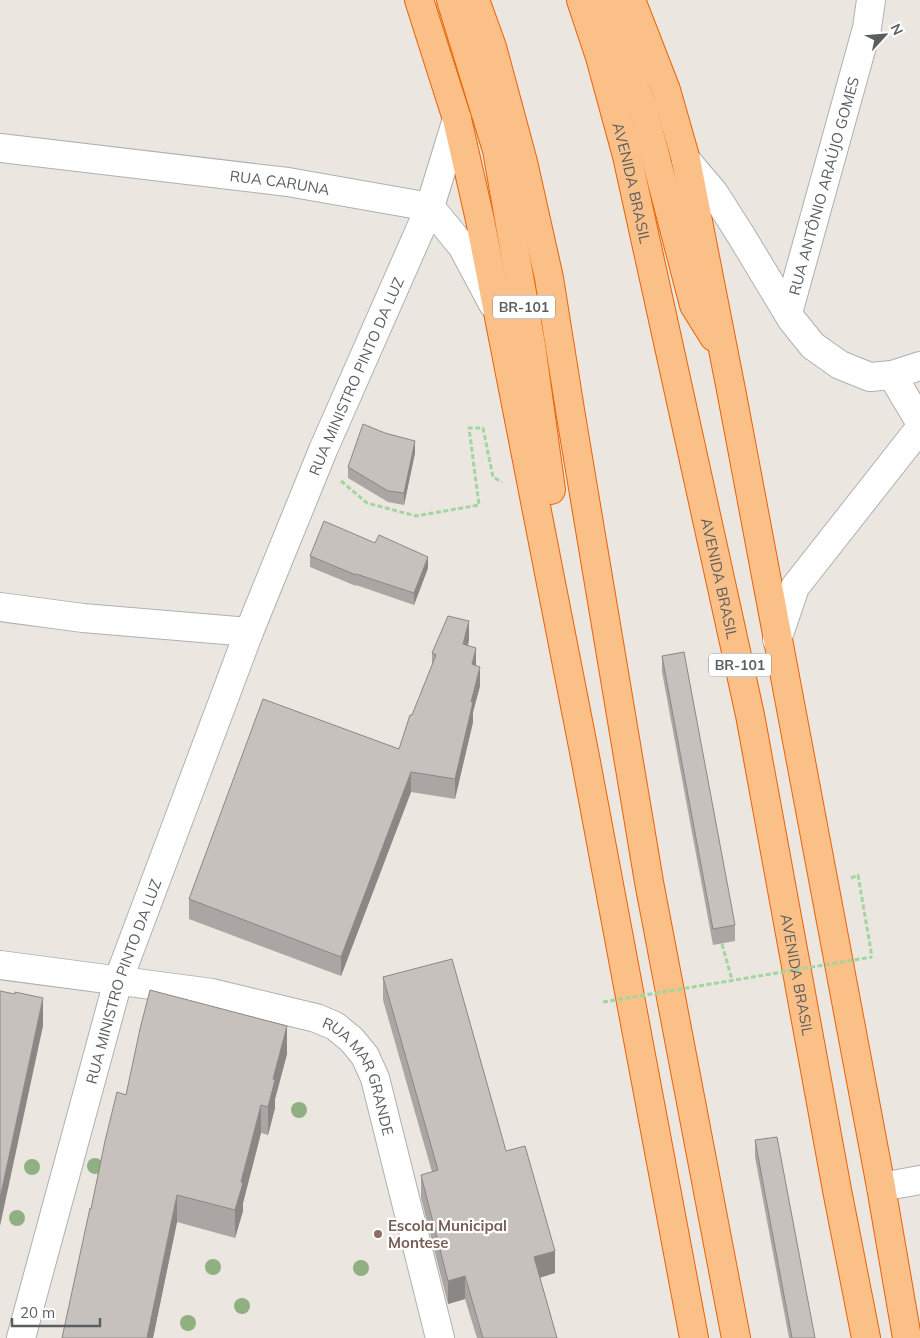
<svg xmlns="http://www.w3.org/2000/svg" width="920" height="1338" viewBox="0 0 920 1338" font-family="Mulish,sans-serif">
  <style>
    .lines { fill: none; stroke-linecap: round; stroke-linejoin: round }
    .minor-casing { stroke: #acb1b3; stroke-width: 30 }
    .highway-casing { stroke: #e96203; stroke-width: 30 }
    .path { stroke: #a1d6a0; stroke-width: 3; stroke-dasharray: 5 2.5; stroke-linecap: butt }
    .minor { stroke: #fff; stroke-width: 28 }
    .highway { stroke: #fbbf88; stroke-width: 28 }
    .path-bridge { stroke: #a1d6a0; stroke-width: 3; stroke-dasharray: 5 2.5; stroke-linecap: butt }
    .tree { fill: #91b082 }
    .wall { fill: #aba6a3 }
    .shaded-wall { fill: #8b8785 }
    .building { fill: #c7c1be; stroke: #8b8785 }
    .education-dot { fill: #8d6e63; stroke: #fff; stroke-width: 2 }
    .labels { text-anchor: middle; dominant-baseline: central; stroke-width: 4.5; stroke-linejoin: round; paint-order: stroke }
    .shield { fill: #fff; stroke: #8b8f90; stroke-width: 1 }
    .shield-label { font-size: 14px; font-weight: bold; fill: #595f61 }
    .street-label { font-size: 15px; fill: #595f61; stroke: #fff }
    .education-label { font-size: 15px; font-weight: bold; fill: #785e54; stroke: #fff; text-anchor: start }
  </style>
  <rect width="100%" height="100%" fill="#ece6e0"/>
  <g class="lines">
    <defs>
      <g id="minor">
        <path id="s1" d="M0,148L288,182L430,207L462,246L493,304"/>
        <path d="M686,160L714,193L742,237L792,320L813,346L840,365L870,377L892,375L920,366"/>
        <path id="s2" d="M788,313L867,28L871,0"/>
        <path d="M892,375L920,422"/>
        <path d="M0,607L83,618L249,632"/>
        <path d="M777,640L795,587L920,428"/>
        <path id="s3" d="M0,965L212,993L316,1018L335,1026L352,1040L365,1056L375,1078L440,1338"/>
        <path d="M881,1187L920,1180"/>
        <path id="s4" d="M21,1338L118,981L249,632L323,450L430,207L457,119"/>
      </g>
      <g id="highway">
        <path d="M419,0L457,119L480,220L586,762L694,1338"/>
        <path d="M451,0L497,150L531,345L551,490"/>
        <path d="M475,0L492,47L523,162L549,278L571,416L649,882L736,1338"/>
        <path id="s5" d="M581,0L600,57L627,156L750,715L837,1190L866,1338"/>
        <path d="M604,0L643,109L694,305L714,337"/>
        <path d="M631,0L666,90L686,160L732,395L881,1187L907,1338"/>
      </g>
    </defs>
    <use href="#minor" class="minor-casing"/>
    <use href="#highway" class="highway-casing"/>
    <g class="path">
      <path d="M341,481L367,503L416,516L479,505L469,428H483L493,477L502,482"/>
      <path d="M851,878L858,875L872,957"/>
      <path d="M722,944L732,980"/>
    </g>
    <use href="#minor" class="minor"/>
    <use href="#highway" class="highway"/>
    <path class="path-bridge" d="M603,1002L872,957"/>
  </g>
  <g class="tree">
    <circle cx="299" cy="1110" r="8"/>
    <circle cx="95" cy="1166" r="8"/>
    <circle cx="32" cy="1167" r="8"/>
    <circle cx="17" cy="1218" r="8"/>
    <circle cx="213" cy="1267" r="8"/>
    <circle cx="361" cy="1268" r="8"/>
    <circle cx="242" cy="1306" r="8"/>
    <circle cx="188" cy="1323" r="8"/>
  </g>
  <g class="wall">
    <path d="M415,453L404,505L388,502L348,478V467Z"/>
    <path d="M310,556L428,568L414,605L356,585V586L310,567Z"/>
    <path d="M469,640L468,645L476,666L480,686L473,712V722L455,799L411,792L341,976L189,919V899L399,749L432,666V653Z"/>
    <path d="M662,656L735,925V941L713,945L662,672Z"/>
    <path d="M383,977L506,1151L555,1273L540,1278L557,1338H477L465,1299L448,1304L421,1198V1175L432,1172L383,1000Z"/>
    <path d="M287,1054L275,1099V1108L268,1135L261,1133L243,1203V1211L235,1238L177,1222L153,1338H62L91,1209L126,1095Z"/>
    <path d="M755,1140L815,1338H789L755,1157Z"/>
  </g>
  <g class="shaded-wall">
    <path d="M415,441V453L404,505V493Z"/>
    <path d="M428,557V568L414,605V593Z"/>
    <path d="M469,621V640L463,664V644Z"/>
    <path d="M476,648V667L472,664Z"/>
    <path d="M480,667V686L473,712V722L455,799V779L471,702Z"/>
    <path d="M411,772V792L341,976V957Z"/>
    <path d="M43,998V1026L0,1226V1198Z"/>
    <path d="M287,1026V1054L275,1099V1108L268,1135V1107L273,1079Z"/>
    <path d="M261,1105V1133L243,1203V1211L235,1238V1210L241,1182Z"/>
    <path d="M177,1195V1222L153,1338H147Z"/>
    <path d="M555,1251V1273L534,1279V1257Z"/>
    <path d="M465,1276V1299L448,1304V1281Z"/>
  </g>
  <g class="building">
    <path d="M363,424L385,433L415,441L404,493L388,491L348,467Z"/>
    <path d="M324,521L375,543L379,535L428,557L414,593L356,574V575L310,556Z"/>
    <path d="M448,616L469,621L463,644L476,648L472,664L480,667L471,702H473L455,779L411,772L341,957L189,899L263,699L399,749L410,715H412L436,655L432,653Z"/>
    <path d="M684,652L735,925L713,929L662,656Z"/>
    <path d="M452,959L506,1151L525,1146L555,1251L534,1257L557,1338H483L465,1276L448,1281L421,1175L438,1170L383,977Z"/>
    <path d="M150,990L287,1026L273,1079L275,1080L268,1107L261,1105L241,1182L243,1183L235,1210L177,1195L147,1338H62L90,1208L91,1209L105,1141L117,1092L126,1095L140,1029Z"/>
    <path d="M0,991L15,994V992L43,998L0,1198Z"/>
    <path d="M777,1137L815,1338H792L755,1140Z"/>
  </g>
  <circle class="education-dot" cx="378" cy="1234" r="5"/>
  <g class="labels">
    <g class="shield">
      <rect x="493" y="295.5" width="62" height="23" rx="4"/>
      <rect x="709" y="653.5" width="62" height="23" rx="4"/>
    </g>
    <g class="shield-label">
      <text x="524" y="307">BR-101</text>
      <text x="740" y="665">BR-101</text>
    </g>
    <g class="street-label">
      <text stroke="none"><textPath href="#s1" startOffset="282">RUA CARUNA</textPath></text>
      <text stroke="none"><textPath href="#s5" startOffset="190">AVENIDA BRASIL</textPath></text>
      <text stroke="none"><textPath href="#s2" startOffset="132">RUA ANTÔNIO ARAÚJO GOMES</textPath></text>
      <text stroke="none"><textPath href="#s4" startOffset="1020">RUA MINISTRO PINTO DA LUZ</textPath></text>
      <text stroke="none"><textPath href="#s5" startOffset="595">AVENIDA BRASIL</textPath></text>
      <text stroke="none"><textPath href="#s5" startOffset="999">AVENIDA BRASIL</textPath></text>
      <text stroke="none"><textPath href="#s4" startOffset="371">RUA MINISTRO PINTO DA LUZ</textPath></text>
      <text stroke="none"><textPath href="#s3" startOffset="398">RUA MAR GRANDE</textPath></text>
    </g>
    <g class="education-label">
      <text x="388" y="1225">Escola Municipal<tspan x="388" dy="17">Montese</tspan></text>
    </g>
  </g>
  <g transform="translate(885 35) rotate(64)" stroke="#ffffff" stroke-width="4" paint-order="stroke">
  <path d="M0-4L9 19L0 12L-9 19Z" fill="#595f61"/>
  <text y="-8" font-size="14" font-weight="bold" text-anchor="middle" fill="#595f61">N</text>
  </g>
  <path d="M12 1318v8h88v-8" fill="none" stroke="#595f61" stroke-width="2.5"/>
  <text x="20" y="1318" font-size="15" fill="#595f61" stroke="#ffffff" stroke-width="4" paint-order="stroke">20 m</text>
</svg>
